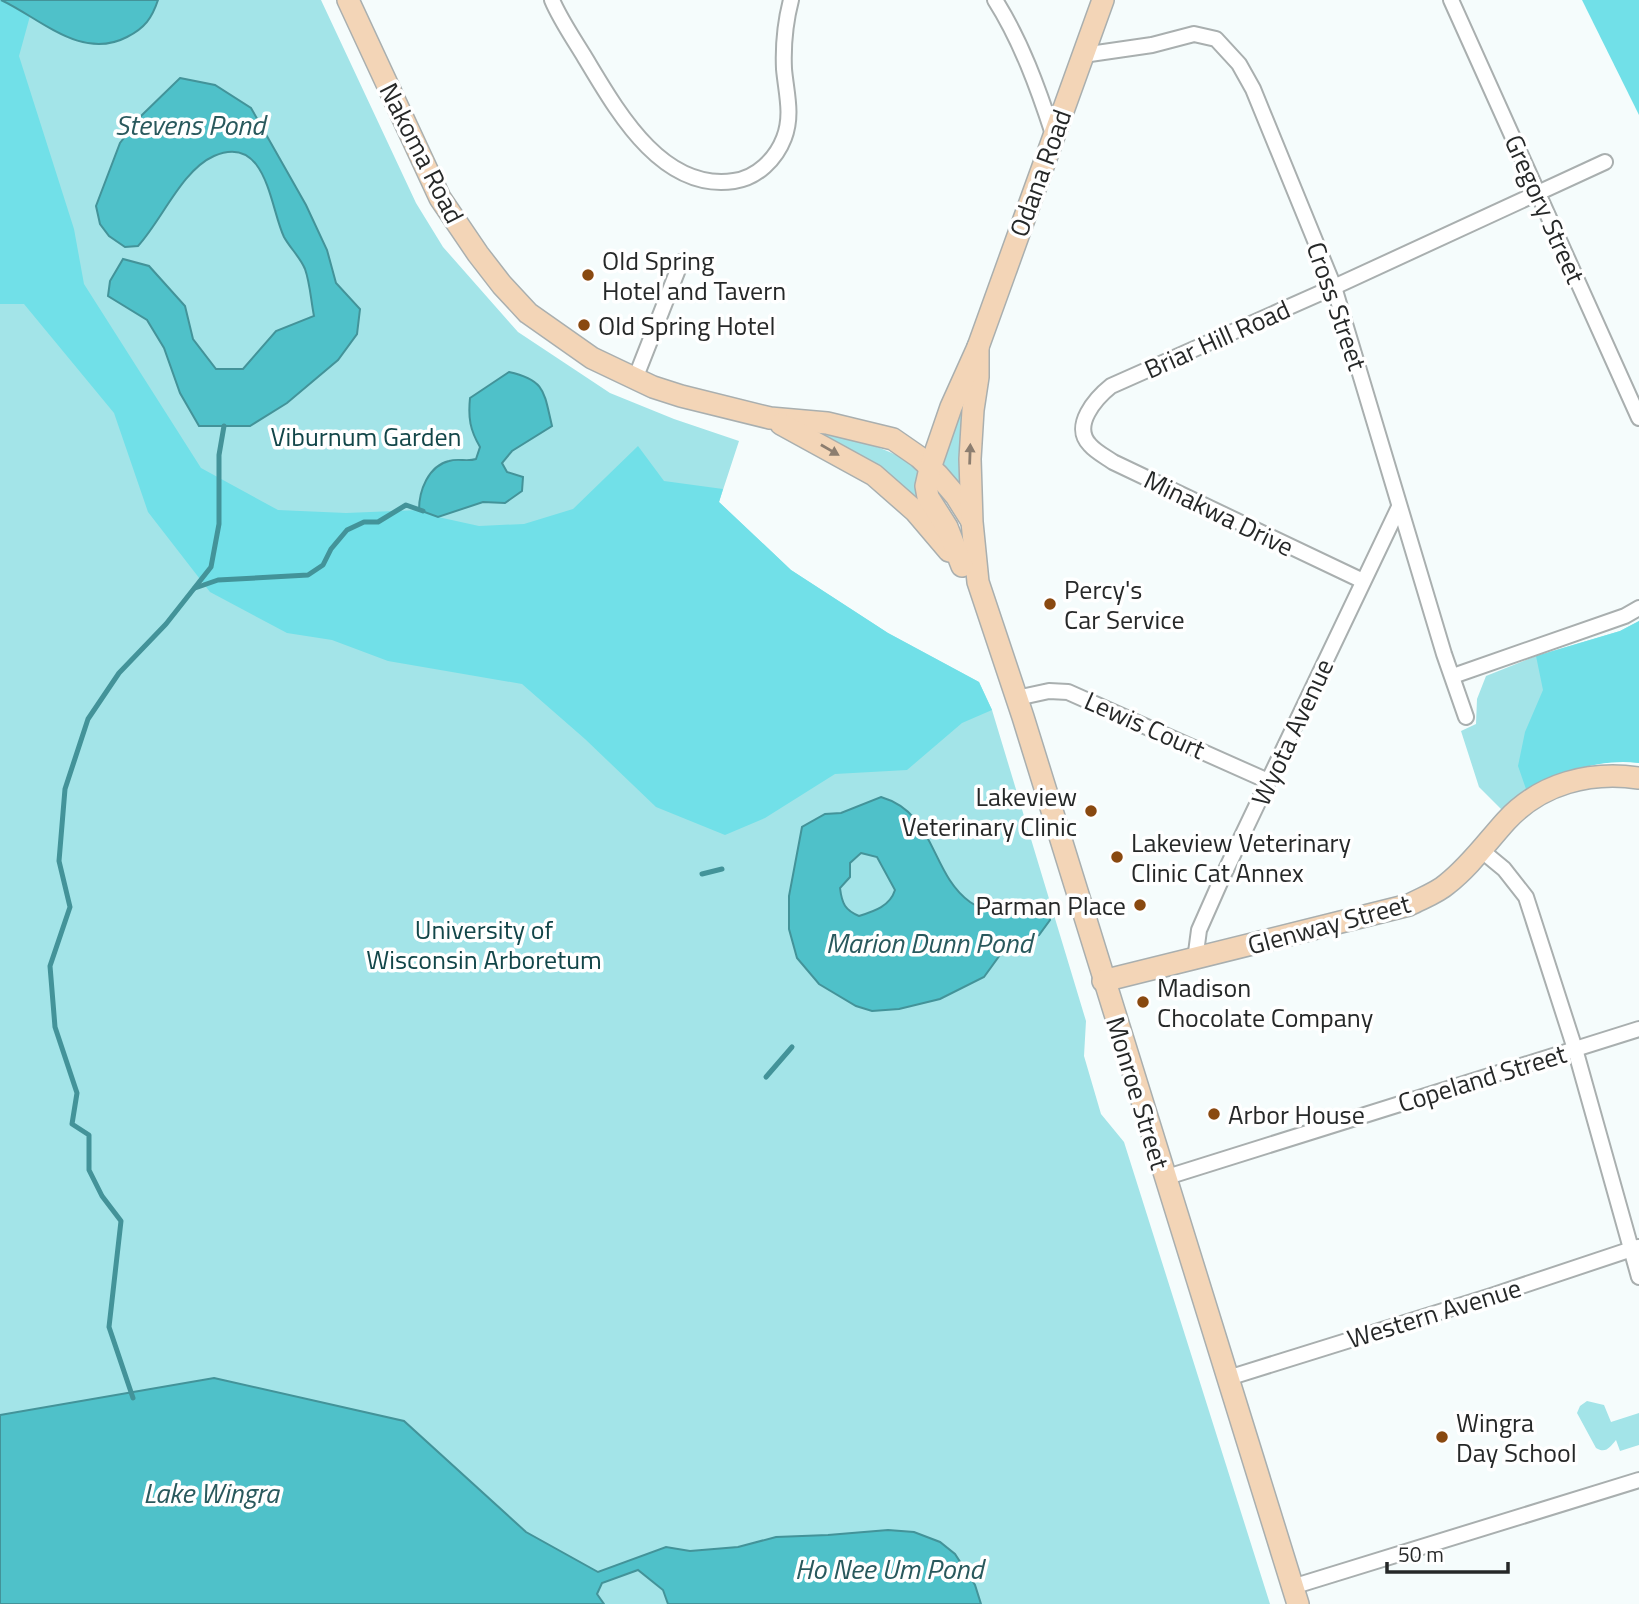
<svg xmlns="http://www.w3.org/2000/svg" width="1639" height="1604" viewBox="0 0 1639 1604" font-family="'Titillium Web',sans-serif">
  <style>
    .green { fill: #a3e4e8 }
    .forest { fill: #71e0e8 }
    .water { fill: #4fc1c9; stroke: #439399; stroke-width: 2; fill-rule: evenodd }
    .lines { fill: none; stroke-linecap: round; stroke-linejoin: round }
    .stream { stroke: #439399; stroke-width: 5 }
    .street-casing { stroke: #a9afaf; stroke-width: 18 }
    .secondary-casing { stroke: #a9afaf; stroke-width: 24 }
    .street { stroke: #fff; stroke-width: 14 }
    .secondary { stroke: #f3d5b7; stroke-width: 21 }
    .oneway { fill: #8c7e70 }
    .poi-dot { fill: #894910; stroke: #fff; stroke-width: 2.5 }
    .labels { text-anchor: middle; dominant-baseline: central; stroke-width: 7; stroke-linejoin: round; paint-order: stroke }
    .street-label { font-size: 26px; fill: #262828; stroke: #fff }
    .poi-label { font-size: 26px; fill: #262828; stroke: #fff; text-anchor: start }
    .park-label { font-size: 26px; fill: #124649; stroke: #fff }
    .water-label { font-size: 28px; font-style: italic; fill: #29595d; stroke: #fff }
  </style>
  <rect width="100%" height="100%" fill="#f5fcfc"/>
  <g class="green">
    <path d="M0,0H321L416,203L443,247L518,332L610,393L674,419L739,441L719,502L791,570L888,633L979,682L992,710L1086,1021L1084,1056L1101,1114L1124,1142L1270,1604H604L597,1594L598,1572L526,1532L404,1421L214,1378L0,1415Z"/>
    <path d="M966,390L965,498L937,465Z"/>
    <path d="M812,429C850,440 890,445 921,471L927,510Z"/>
    <path d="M1639,621V763C1601,758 1560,770 1527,789C1518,794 1510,803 1502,810L1479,787L1461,731L1476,724L1477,699L1486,676L1536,656L1620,631Z"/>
    <path d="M1587,1401L1604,1405L1611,1422L1639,1413V1445L1620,1451L1616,1440C1610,1447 1606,1454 1596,1448L1577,1413L1580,1406Z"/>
  </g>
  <g class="forest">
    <path d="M0,0L30,16L19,56L74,229L84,284L201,468L278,510L346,513L419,510L438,517L479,526L524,524L573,509L638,446L664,481L723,489L719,502L791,570L888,633L979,682L992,710L962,723L907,770L835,774L765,818L725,835L656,807L585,739L522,684L388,661L332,640L287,633L210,592L148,512L114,413L24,304H0Z"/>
    <path d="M1582,0H1639V115Z"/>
    <path d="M1639,621V763C1598,758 1563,773 1526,789L1518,766L1525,732L1543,690L1536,656L1620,631Z"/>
  </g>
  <g class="water">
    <path d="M1,0H158C152,18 145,28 127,37C81,61 40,18 1,0Z"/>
    <path d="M180,78L215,85L251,108L306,205L327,250L336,283L360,309L357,334L338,360L287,403L250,426H199L180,393L164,348L147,320L108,296L110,281L123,259L149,266L185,306L193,339L216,369H243L276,331L314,316C311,301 310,283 305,269C300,257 290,248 284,237C270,208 267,133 214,156C182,170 162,220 138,246L125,247L109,236L100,224L96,206L120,143L142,115Z"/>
    <path d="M509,372C546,380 544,393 552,426L512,451L502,463L507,472L523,477L522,491L505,503L483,502L438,517L419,510C419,491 428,466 449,461C458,458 467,462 476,459L480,447C470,430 468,418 470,398Z"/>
    <path d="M881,797C936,813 930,873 970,902C993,919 1028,890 1048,910L1050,920L1039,935L1016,940L1000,955L984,977L940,999L899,1009L872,1011L856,1006L819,984L797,958L789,929V896L802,827L825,814L841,813ZM861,853L877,857L895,890C890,906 875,911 859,916C845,910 842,904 840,888L850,877V863Z"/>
    <path d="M214,1378L404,1421L526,1532L598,1572L666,1547L690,1551L738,1547L776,1537L828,1535L888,1530L914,1532L940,1542L955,1554L975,1585L981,1604H668L663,1590L638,1570L602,1583L597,1594L604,1604H0V1415Z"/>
  </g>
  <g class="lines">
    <g class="stream">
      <path d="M195,588L218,580L308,575L323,565L331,549L347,530L364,522H378L406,505L423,511"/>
      <path d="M702,874L722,869"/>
      <path d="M766,1077L792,1047"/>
      <path d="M133,1398L109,1327L121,1221L102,1196L89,1170V1135L72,1124L77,1093L55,1027L50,966L70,907L59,861L65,789L88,719L119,673L166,624L211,567L219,524V455L224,426"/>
    </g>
    <defs>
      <g id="street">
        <path d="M552,0C560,19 573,38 584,56C616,109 661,192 734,181C757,178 776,159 784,138C793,115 786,92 784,69C783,46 785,23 791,0"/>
        <path d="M995,0C1021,41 1038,88 1053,134"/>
        <path d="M1451,0L1639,418"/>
        <path d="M1083,55L1152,45L1194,34L1216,39L1239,64L1253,89L1334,287L1444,654L1466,717"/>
        <path d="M635,379L681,262"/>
        <path d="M1363,581L1113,462C1106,457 1096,452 1090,445C1071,426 1096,398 1111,386L1334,287L1605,162"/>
        <path d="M1453,676L1625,616L1639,608"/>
        <path d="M1017,698L1049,691L1068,692L1268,781"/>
        <path d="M1481,850L1504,869L1526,897L1575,1049L1639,1277"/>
        <path d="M1195,960L1199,930L1222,878L1399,507"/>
        <path d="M1164,1178L1639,1029"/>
        <path d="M1228,1378L1491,1296L1638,1247"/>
        <path d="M1292,1587L1639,1480"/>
      </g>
      <g id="secondary">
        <path d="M348,0L440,198L478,254L502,285L528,313L592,358L653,387L681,396L770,418L827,423L893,439L919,457L938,475L956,496L971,520"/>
        <path d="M978,347V377L973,410L970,459L972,522L978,582L1023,717L1298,1604"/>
        <path d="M781,424L874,475L915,511L949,551"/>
        <path d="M962,566L947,527L928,497L926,486L930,468L951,407L978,347L1103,0"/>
        <path d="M1103,981L1409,905C1422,898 1437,893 1447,884C1470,866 1487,842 1506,821C1541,783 1590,771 1639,778"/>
      </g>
    </defs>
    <use href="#street" class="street-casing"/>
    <use href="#secondary" class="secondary-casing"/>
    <use href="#street" class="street"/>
    <use href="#secondary" class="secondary"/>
  </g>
  <defs><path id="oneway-solid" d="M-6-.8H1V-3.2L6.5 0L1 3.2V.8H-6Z" transform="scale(1.75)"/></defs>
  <g class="oneway">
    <use href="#oneway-solid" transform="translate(830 450) rotate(30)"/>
    <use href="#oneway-solid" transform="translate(970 454) rotate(-88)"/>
  </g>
  <g class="poi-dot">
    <circle cx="588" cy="275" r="7"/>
    <circle cx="584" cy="325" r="7"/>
    <circle cx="1050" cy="604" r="7"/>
    <circle cx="1091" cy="811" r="7"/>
    <circle cx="1117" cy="857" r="7"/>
    <circle cx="1140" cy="905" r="7"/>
    <circle cx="1143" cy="1002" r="7"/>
    <circle cx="1214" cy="1114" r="7"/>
    <circle cx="1442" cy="1437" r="7"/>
  </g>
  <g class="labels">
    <g class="street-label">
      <text transform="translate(422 153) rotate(63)">Nakoma Road</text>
      <text transform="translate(1040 173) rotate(-70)">Odana Road</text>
      <text transform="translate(1545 209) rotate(66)">Gregory Street</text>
      <text transform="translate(1337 306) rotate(71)">Cross Street</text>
      <text transform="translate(1217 339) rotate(-24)">Briar Hill Road</text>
      <text transform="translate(1219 513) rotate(26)">Minakwa Drive</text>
      <text transform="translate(1145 725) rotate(24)">Lewis Court</text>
      <text transform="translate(1292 732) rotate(-65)">Wyota Avenue</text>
      <text transform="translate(1329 924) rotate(-15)">Glenway Street</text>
      <text transform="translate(1482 1078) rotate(-17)">Copeland Street</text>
      <text transform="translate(1138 1093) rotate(73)">Monroe Street</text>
      <text transform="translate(1434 1313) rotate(-17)">Western Avenue</text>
    </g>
    <g class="poi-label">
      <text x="602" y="260">Old Spring<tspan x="602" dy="30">Hotel and Tavern</tspan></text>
      <text x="598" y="325">Old Spring Hotel</text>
      <text x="1064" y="589">Percy's<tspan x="1064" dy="30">Car Service</tspan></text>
      <text x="1077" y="796" text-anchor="end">Lakeview<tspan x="1077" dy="30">Veterinary Clinic</tspan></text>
      <text x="1131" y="842">Lakeview Veterinary<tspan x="1131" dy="30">Clinic Cat Annex</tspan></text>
      <text x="1126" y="905" text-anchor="end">Parman Place</text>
      <text x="1157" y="987">Madison<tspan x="1157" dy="30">Chocolate Company</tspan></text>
      <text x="1228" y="1114">Arbor House</text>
      <text x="1456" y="1422">Wingra<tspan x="1456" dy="30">Day School</tspan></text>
    </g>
    <g class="park-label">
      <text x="366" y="436">Viburnum Garden</text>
      <text x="484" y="929">University of<tspan x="484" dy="30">Wisconsin Arboretum</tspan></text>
    </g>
    <g class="water-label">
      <text x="190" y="124">Stevens Pond</text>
      <text x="929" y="942">Marion Dunn Pond</text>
      <text x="211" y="1492">Lake Wingra</text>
      <text x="889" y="1568">Ho Nee Um Pond</text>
    </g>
  </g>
  <path d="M1387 1562v10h121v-10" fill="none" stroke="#262828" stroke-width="3.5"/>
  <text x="1398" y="1562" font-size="21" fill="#262828" stroke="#ffffff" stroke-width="5" paint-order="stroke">50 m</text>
</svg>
